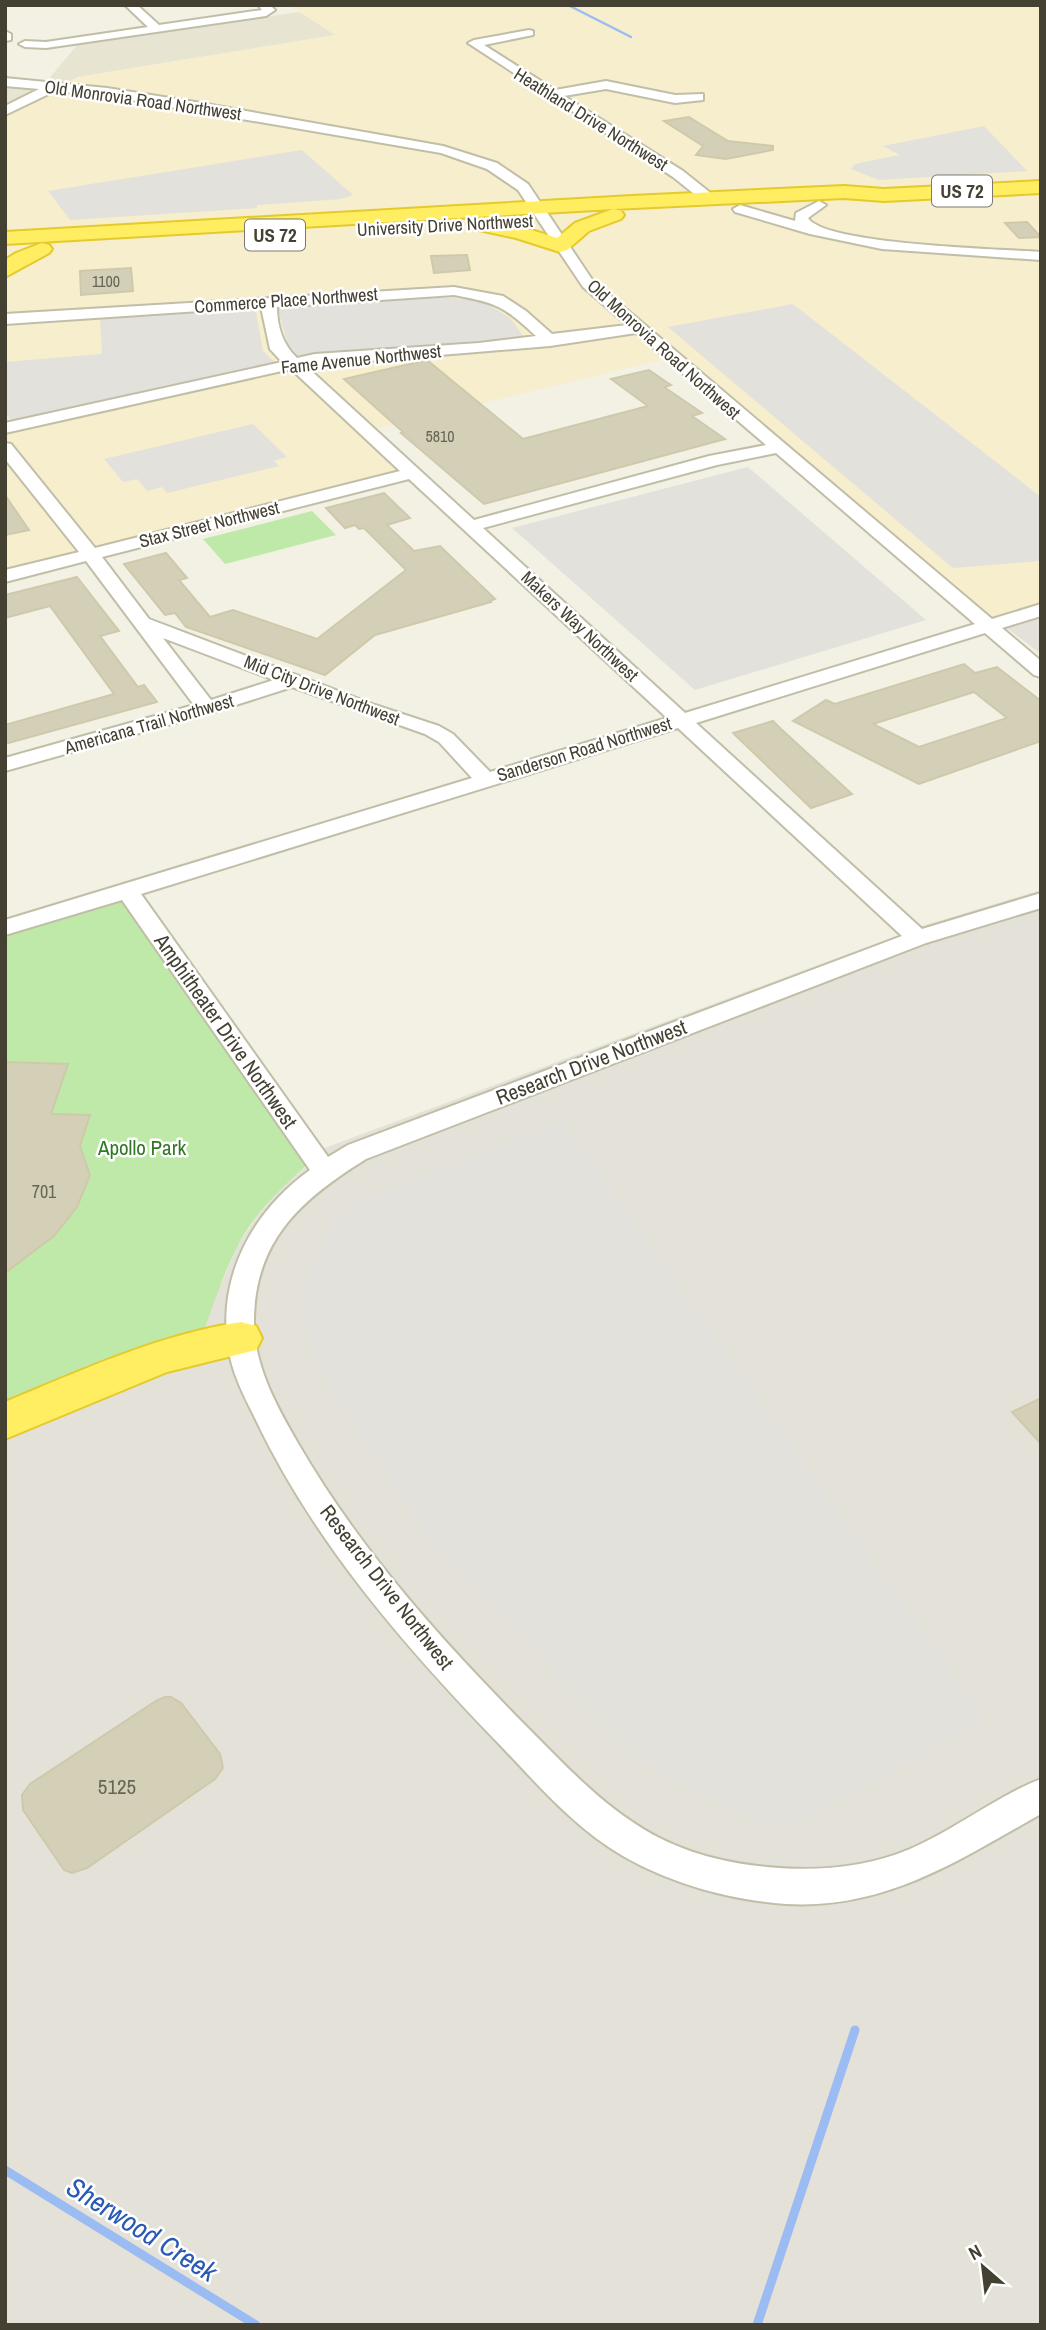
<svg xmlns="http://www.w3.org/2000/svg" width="1046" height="2330" viewBox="0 0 1046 2330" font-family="'Archivo Narrow',sans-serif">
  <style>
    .residential { fill: #e7e5d1 }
    .commercial { fill: #f6eecc }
    .industrial { fill: #e4e1d8 }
    .green { fill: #bee9a9 }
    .parking { fill: #e2e1dc }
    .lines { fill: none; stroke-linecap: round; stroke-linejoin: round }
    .stream-far1 { stroke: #9bbbf3; stroke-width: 2.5 }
    .stream { stroke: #9bbbf3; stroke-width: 9 }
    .building { fill: #d4d0b8; stroke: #cfc9ab; stroke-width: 2; fill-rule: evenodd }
    .minor-casing { stroke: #c1bea8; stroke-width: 4 }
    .highway-casing { stroke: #e4ca2b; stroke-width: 4 }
    .minor { fill: #fff; fill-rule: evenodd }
    .highway { fill: #ffee61; fill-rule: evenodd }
    .labels { text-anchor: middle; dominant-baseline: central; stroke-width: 5; stroke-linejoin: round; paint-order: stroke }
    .far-number-label { font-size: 16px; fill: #686554 }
    .far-street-label { font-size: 18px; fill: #444133; stroke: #fff }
    .number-label { font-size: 18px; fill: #686554 }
    .shield { fill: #fff; stroke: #7c7a70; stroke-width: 2 }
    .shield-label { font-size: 19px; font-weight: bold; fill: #444133 }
    .street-label { font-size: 21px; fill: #444133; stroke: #fff }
    .park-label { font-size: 21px; fill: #317824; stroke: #fff }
    .near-number-label { font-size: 21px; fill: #686554 }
    .near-water-label { font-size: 28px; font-style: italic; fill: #2859b4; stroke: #fff }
  </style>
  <rect width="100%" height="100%" fill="#f2f1e3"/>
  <path class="residential" d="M299,12L336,35L78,77L5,115V78L47,81L78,44Z"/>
  <path class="commercial" d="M289,5H1041V604L989,619L681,355L363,432L404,472L5,573V115L78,77L335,35Z"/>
  <g class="industrial">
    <path d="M1041,604V654L1008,629L989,619Z"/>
    <path d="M1041,890V2325H5V1406L222,1282L237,1246L258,1215L281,1188L307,1166L303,1156L926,925Z"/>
  </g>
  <g class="green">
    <path d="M312,511L336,535L225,564L203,539Z"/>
    <path d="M127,891L307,1165C280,1189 252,1216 236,1249C223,1275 214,1303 204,1330L5,1406V928Z"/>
  </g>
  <g class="parking">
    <path d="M984,126L1027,171L879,180L851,169L855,164L900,155L883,146Z"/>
    <path d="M302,150L353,195L341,199L257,205V208L70,220L48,191Z"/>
    <path d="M421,296L478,300L491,306L511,319L526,340L291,357L277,306Z"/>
    <path d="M793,304L1041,497V561L953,568L668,327Z"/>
    <path d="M255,307L263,351L276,363L12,421L5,413V362L102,354L100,319Z"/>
    <path d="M253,424L287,457L274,461L279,466L167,493L162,487L147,491L137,479L123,482L104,459Z"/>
    <path d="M748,467L926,620L695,690L512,528Z"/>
    <path d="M563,1122L985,1720L800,1821L756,1822L646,1764L557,1675L418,1523L318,1368L302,1319L306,1280L332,1219L365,1200Z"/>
  </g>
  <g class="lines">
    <path class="stream-far1" d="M568,5L631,37"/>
    <g class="stream">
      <path d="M5,2170L256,2325"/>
      <path d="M757,2325L855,2030"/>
    </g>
  </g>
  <g class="building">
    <path d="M689,117L728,141L773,146V150L726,159L696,155L703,146L664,121Z"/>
    <path d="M1027,222L1041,237L1019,238L1005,223Z"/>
    <path d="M467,255L470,270L434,273L431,256Z"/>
    <path d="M131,268L133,291L81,295L80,271Z"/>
    <path d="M427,360L523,439L648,406L611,379L649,370L671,385L664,387L702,413L692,416L725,439L484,504L401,433L403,432L344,379Z"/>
    <path d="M384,493L410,518L387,525L414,551L440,546L495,599L490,601L491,602L375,635L325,675L186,627L175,613L165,615L124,564L166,553L187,578L179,580L210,617L233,610L317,639L406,570L364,528L359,529L355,525L345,528L326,508Z"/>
    <path d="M5,495L29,530L5,535Z"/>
    <path d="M77,577L119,631L100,636L138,687L144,685L157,702L5,744V725L114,694L50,606L5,618V595Z"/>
    <path d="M964,664L975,673L997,667L1041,701V741L919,784L793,721L826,700L835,704ZM974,692L1007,718L919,747L873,724Z"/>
    <path d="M773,721L781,729L852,794L811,808L733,733Z"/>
    <path d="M5,1062L68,1064L51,1114L90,1115L80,1146L90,1175L77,1207L54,1236L5,1273Z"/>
    <path d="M1041,1398V1444L1012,1412Z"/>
    <path d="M165,1697H171L181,1703L220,1754L223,1768L215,1779L87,1868L72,1873L64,1870L23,1810L22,1795L30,1784L156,1701Z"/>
  </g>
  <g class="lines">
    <defs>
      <g id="minor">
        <path d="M125,5H137L159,25L262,10L258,5H270L275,10L266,16L46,48L25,47L19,44L25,41L46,42L148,27Z"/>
        <path d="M529,30L533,31V35L484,45L555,90L606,81L675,95L703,94V100L675,103L606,89L564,96L683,171L713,195V201H703L673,177L468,43L474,40Z"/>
        <path d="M5,31L11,34V40L5,41Z"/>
        <path d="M5,78L107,88L195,102L443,146L497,163L528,184L593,281L992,619L1041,604V616L1002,628L1041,661V677L1034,675L985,633L696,723L922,929L1041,893V908L926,943L366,1159C303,1198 255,1239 254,1319C253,1365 277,1407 299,1445C360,1550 441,1640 526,1726C559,1759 592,1795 631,1821C668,1847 713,1861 758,1866C808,1872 863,1869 910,1849C955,1830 995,1797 1041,1779V1814C959,1860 885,1910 786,1904C730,1900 672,1884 623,1856C576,1829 539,1786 502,1747C407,1649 314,1543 255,1418C243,1394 231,1371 228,1345C218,1275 253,1211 310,1170L122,900L5,935V920L472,778L439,742L425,734L292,687L214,712L5,771V758L194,705L86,561L5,582V570L79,552L5,459V443L11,444L95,548L400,471L291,369L5,433V423L282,362L270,349L261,307L5,324V314L454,287L503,296L526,311L552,334L627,325L583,287L518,190L487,169L441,153L107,96L55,91L5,115V106L39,89L5,86ZM454,295C497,303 504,306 536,336L479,343L315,354L297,358C283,345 277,326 277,307ZM636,333L766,445L709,456L474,520L306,366L550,346ZM776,453L975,624L685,713L483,528L717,465ZM409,479L667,718L490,772L453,734L439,726L375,705L149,619L102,557ZM163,638L274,680L211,700ZM678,728L902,936L348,1145L328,1157L141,894Z"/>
        <path d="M819,201L826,205L808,218C825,245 1002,249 1041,252V260L882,249L810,234L735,212L733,209L740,205L795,221L796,213Z"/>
      </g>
      <g id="highway">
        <path d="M1041,181V193L884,201L844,198L614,209L621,211L624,215L621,219L589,231L567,250L560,252L516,238L470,228L467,224L470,220L477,218L528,229L557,238L575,223L613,209L5,244V232L632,196L844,186L884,189Z"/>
        <path d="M42,243L49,245L52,249L49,253L5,277V260L16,253Z"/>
        <path d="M241,1322L256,1326L262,1338L256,1350L167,1372L5,1439V1402C82,1370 158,1335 241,1322Z"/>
      </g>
    </defs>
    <use href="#minor" class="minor-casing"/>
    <use href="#highway" class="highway-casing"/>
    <use href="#minor" class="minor"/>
    <use href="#highway" class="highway"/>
  </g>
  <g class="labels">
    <g class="far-number-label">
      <text x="106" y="281">1100</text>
      <text x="440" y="436">5810</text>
    </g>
    <g class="far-street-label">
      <text transform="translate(143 100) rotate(8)">Old Monrovia Road Northwest</text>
      <text transform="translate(591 119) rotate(32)">Heathland Drive Northwest</text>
      <text transform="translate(445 225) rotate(-3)">University Drive Northwest</text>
      <text transform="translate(286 300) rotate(-4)">Commerce Place Northwest</text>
      <text transform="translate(664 349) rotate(42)">Old Monrovia Road Northwest</text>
      <text transform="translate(361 359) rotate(-6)">Fame Avenue Northwest</text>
      <text transform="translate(209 524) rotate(-14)">Stax Street Northwest</text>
      <text transform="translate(580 626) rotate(43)">Makers Way Northwest</text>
      <text transform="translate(322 690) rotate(21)">Mid City Drive Northwest</text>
      <text transform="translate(149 724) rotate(-16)">Americana Trail Northwest</text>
      <text transform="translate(584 749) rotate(-17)">Sanderson Road Northwest</text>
    </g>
    <g class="number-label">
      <text x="44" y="1191">701</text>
    </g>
    <g class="shield">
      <rect x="932" y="175.5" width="60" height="31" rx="5"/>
      <rect x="245" y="219.5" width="60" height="31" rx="5"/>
    </g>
    <g class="shield-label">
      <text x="962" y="191">US 72</text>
      <text x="275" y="235">US 72</text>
    </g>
    <g class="street-label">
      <text transform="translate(226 1031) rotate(55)">Amphitheater Drive Northwest</text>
      <text transform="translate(591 1062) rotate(-21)">Research Drive Northwest</text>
      <text transform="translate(387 1587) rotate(52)">Research Drive Northwest</text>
    </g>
    <g class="park-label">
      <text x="142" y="1147">Apollo Park</text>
    </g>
    <g class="near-number-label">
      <text x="117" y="1786">5125</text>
    </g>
    <g class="near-water-label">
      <text transform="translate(142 2229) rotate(32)">Sherwood Creek</text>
    </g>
  </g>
  <rect width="1046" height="2330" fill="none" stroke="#444133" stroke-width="14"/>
  <g transform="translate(983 2267) rotate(332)" stroke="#ffffff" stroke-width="5" paint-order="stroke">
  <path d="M0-5L12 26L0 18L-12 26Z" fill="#444133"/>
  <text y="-10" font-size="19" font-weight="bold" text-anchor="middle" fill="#444133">N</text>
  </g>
</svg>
